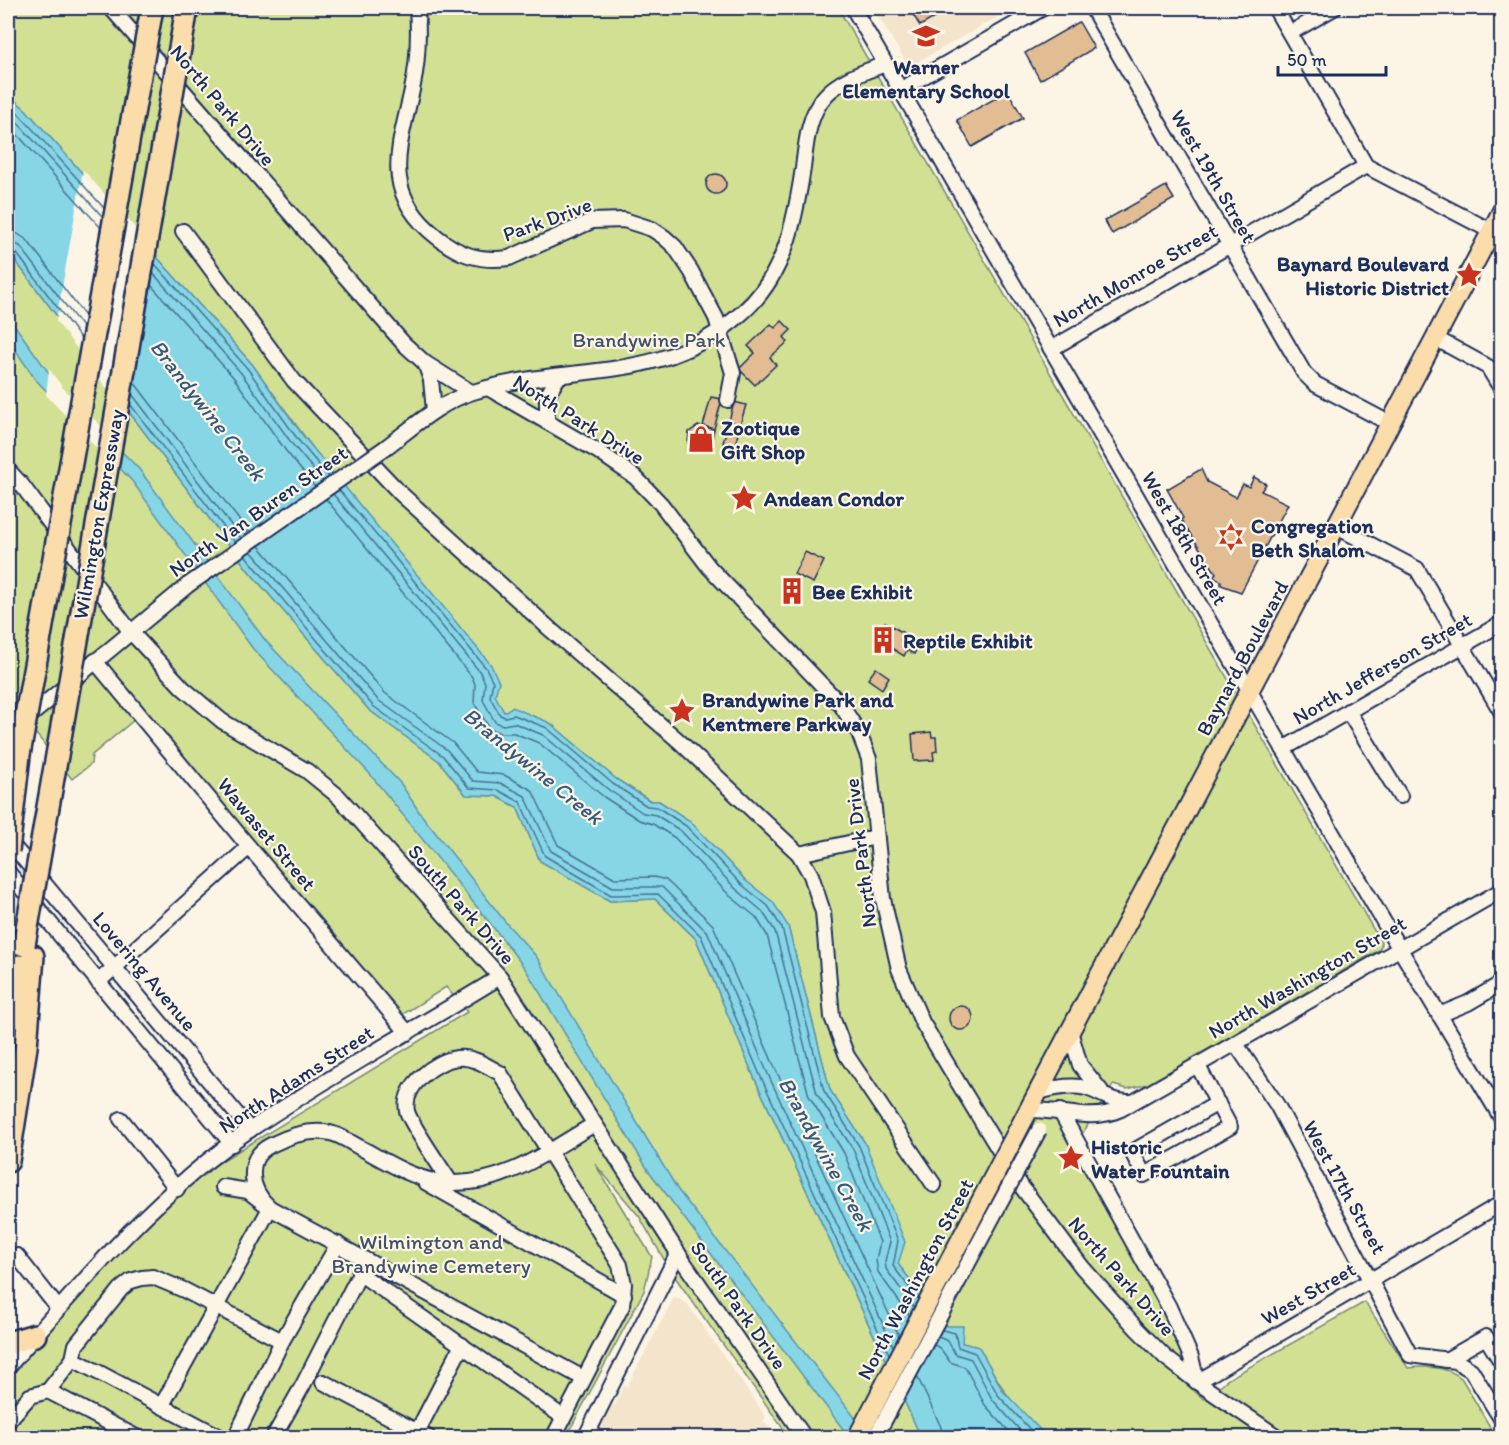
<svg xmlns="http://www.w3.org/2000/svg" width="1509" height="1445" viewBox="0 0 1509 1445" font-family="Itim,sans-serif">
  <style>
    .built { fill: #f4e4cc }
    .green { fill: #d2e093; stroke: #768878; stroke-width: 1.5 }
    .water { fill: #87d6e5; stroke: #5c93af; stroke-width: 1.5 }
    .pier { fill: #fcf5e5 }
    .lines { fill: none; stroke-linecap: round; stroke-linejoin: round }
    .shore { stroke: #467294; stroke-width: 1.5 }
    .building { fill: #e2bd93; stroke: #1b2f5e; stroke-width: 1.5 }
    .minor-casing { stroke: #1b2f5e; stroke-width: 18 }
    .major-casing { stroke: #1b2f5e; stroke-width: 22 }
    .highway-casing { stroke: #1b2f5e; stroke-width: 26 }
    .minor { stroke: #fcf5e5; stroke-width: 14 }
    .major { stroke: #fbdcab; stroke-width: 18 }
    .highway { stroke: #fbdcab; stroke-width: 21 }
    .minor-bridge-casing { stroke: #1b2f5e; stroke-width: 18; stroke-linecap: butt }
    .major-bridge-casing { stroke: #1b2f5e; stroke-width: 22; stroke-linecap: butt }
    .highway-bridge-casing { stroke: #1b2f5e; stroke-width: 26; stroke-linecap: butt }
    .minor-bridge { stroke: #fcf5e5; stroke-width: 14 }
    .major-bridge { stroke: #fbdcab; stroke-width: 18 }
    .highway-bridge { stroke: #fbdcab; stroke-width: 21 }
    .labels { text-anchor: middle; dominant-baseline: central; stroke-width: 4.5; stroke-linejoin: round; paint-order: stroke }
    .poi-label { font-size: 21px; font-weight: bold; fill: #1b2f5e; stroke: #fcf5e5; text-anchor: start }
    .street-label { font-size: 21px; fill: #1b2f5e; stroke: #fcf5e5 }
    .park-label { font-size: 21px; fill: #405269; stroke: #fcf5e5 }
    .water-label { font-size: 22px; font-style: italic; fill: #365980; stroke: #fcf5e5 }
  </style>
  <rect width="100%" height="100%" fill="#fcf5e5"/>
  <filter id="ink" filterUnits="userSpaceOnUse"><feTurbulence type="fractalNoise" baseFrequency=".0167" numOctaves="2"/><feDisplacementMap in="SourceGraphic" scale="12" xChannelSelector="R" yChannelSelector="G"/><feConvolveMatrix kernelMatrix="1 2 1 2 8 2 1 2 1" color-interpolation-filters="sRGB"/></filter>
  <g filter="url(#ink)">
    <g class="built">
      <path d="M873,8H1013L909,67Z"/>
      <path d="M674,1297L687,1303L766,1417L763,1422L785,1437H701L703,1432L686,1429L663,1437L593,1438L608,1409L615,1405L624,1385L627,1387Z"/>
    </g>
    <g class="green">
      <path d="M8,8H838L1382,944L1379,950L1148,1084L1127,1089L1113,1085L1072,1150C1112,1217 1153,1283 1184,1355L1174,1374L1204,1399L1228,1379L1365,1302L1408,1368C1425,1366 1448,1366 1462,1379L1496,1437L1047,1438C1016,1413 997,1381 979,1347L962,1343L946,1326L898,1264L865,1143L830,1090L788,926L690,821L659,801H651L616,779L550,723L504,712L252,364L26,110L8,94Z"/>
      <path d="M8,251L248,570L369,710L439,761L466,795L496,796L517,807L540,861L610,901L655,899L696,939L754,1077L921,1437H789L670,1270L639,1216L595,1164L652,1257L644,1291L566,1437H8V1372L90,1275L202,1173L467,1012L446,987L397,1018L140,715L92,755L91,764L72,779L25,720L8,734Z"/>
    </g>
    <g class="water">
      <path d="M8,94L26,110L252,364L304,437L491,665L499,682L495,695L504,712L512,707L550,723L616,779L650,801H659L690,821L745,880L773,902L788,926L830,1090L865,1143L905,1242L898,1264L946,1326H963L962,1343L979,1347L1003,1391L1047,1437H921L754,1077L696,939L655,899L610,901L540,861L517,807L496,796L466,795L439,761L369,710L248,570L8,251Z"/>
      <path d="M8,316L61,390L139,469L265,640L401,784L420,813L507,924L536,956L678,1190L870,1437H849L648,1170L526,970L505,942L370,774L253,649L132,481L35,379L8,339Z"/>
    </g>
    <g class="pier">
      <path d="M83,170L147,241L118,403L56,321Z"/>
      <path d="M49,369L63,388L113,438L110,462L46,395Z"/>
    </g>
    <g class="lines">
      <g class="shore">
        <path d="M8,102L104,208"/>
        <path d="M8,112L103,217"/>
        <path d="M8,124L101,228"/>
        <path d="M8,232L18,234L27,240L85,316"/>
        <path d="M8,241L20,246L83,328"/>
        <path d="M8,249L15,251L81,339"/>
        <path d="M155,264L247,368L299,441L329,477"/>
        <path d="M153,273L241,373L293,445L323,481"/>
        <path d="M151,285L234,378L286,451L315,487"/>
        <path d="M134,382L249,533"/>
        <path d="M132,394L241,538"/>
        <path d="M130,404L235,542"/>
        <path d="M339,490L486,668L493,682L490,697L500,715L505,717L514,715L547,728L613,784L647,806L657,807L686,826L741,884L768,906L782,928L824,1091L859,1146L898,1241L893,1266L918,1299"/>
        <path d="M333,494L480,672L485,683L483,700L495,722L503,725L514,723L543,735L609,790L643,813L656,815L681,831L736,889L762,911L775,931L817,1094L853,1149L890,1242L885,1261L886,1269L914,1307"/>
        <path d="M326,499L472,677L475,684L474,703L490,729L500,733H514L539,743L604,797L639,820L653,824L675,838L730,896L756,917L767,935L809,1096L844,1153L880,1242L876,1260L878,1272L909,1315"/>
        <path d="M259,546L385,693L453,743L477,772L504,775L532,790L558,845L615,878L654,877L666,880L713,925L775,1068L899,1336"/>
        <path d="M251,551L378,700L447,750L473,781L500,783L525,796L551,851L613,887H662L708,933L767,1072L893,1346"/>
        <path d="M245,555L373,706L443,756L469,788L498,790L520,802L545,856L611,895L658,894L701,936L760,1075L889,1354"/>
        <path d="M942,1330L955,1333L958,1347L975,1353L998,1395L1038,1438"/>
        <path d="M938,1337L948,1341L955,1354L971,1359L992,1399L1027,1438"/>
        <path d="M934,1345L940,1348L950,1362L965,1367L985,1405L1015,1438"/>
        <path d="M917,1376L941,1427L942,1438"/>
      </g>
    </g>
    <g class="building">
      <path d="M909,8H952L920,26Z"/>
      <path d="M1079,22L1094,48L1040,80L1025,53Z"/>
      <path d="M1008,91L1023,118L972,147L957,120Z"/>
      <circle cx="716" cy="184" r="10"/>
      <path d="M1166,186L1174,199L1112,234L1104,221Z"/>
      <path d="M782,321L791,330L784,337L788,342L770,357L776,365L755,385L739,369L755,353L748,346L771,324L775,328Z"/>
      <path d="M711,397L722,399L714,429L703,426Z"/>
      <path d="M734,402L746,405L740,425L729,421Z"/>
      <path d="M729,421L740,425L735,446L723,443Z"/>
      <path d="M698,426L714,429L711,446L702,451H696L688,443L689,432Z"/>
      <path d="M1201,469L1207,482L1236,497L1243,484L1249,487L1254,477L1266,484L1261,491L1288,504L1241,592L1221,585V581L1213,577L1216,573L1181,520L1183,518L1167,489Z"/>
      <path d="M805,552L824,561L813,583L794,574Z"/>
      <path d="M885,622L920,643L914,654L907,650L904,656L888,646L891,641L879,634Z"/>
      <path d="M879,634L891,641L888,646L875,639Z"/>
      <path d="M876,668L889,677L882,689L868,679Z"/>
      <path d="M931,732L932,737H936L937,751L933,752L934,760L914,761L912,734Z"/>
      <circle cx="961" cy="1018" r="12"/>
    </g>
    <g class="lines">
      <defs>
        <g id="minor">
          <path d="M111,8L404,344L425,363L471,392"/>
          <path d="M417,8C419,35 418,63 412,90C399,149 380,192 437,237C459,255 480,262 509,258L592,221L624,220L652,229L664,237L675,247L691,271L716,318L733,373L728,400"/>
          <path d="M853,8L1392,936L1502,1119"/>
          <path d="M1092,8L1304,373L1315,384L1389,423"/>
          <path d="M1275,8L1366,166L1491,231"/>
          <path d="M1290,33L1334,8"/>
          <path d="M900,90L1043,8"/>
          <path d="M183,231L294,381L400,493L551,630L679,741L799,854L811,875L823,912L832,1017L847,1056L934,1185"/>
          <path d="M1435,338L1488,367L1502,390"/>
          <path d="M1051,349L1366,166"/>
          <path d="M425,363L431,380L434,411"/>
          <path d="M488,388L599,452L635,477L661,504L709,567L841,705L859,733L869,759L883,899L899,969L922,1022L959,1084L1021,1186L1082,1267L1137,1329L1165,1357L1197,1382L1279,1438"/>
          <path d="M547,422V396L559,376"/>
          <path d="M385,448C413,427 440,402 473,392C570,361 660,388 743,312C785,275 795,221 803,168C806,144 808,115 825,96C840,79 865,72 885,64"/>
          <path d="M8,470L21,484L130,631L183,688L222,721L307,771L338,796L500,977L685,1264L805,1438"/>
          <path d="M1335,526L1417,569L1502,713"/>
          <path d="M95,661L249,847L408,1033"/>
          <path d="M1348,711L1400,796"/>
          <path d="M8,734L188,585"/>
          <path d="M1283,749L1502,623"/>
          <path d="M8,840L250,1130"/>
          <path d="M799,854L876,837"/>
          <path d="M8,872L232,1144"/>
          <path d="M98,982L249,847"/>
          <path d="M1439,1015L1468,1003L1502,983"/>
          <path d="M1070,1031L1080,1065L1101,1091"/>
          <path d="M1236,1044L1277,1105L1410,1355L1456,1361L1471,1370L1502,1420"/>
          <path d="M1198,1066L1230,1127L1144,1175L1132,1152L1218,1103"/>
          <path d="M1038,1092C1053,1088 1071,1084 1086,1088C1106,1094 1108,1102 1132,1102"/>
          <path d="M1029,1110C1061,1109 1091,1123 1121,1109L1502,890"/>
          <path d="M1060,1111L1169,1307L1191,1357L1197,1382"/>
          <path d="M121,1119L177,1189"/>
          <path d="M425,1182L624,1295"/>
          <path d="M451,1183C443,1171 409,1121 407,1111C402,1086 435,1061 457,1058C473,1056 487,1066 500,1073L620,1265L624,1284L622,1306L553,1438"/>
          <path d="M17,1256L58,1308"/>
          <path d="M359,1273L563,1417"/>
          <path d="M73,1359L222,1438"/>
          <path d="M1446,1360L1486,1337L1502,1363"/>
          <path d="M8,1367C82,1282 156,1193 251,1129C331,1075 417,1028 500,977"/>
          <path d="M583,1378L270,1208C259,1198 252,1187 253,1172C253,1158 260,1150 273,1144C289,1136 311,1129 330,1133C340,1135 350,1142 359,1147C388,1162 418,1183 452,1183C506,1184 548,1151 593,1125"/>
          <path d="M323,1382L429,1438"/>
          <path d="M1197,1382L1502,1203"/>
          <path d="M48,1391L73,1359L76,1345L121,1289L131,1281L142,1278L153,1277L184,1290L282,1341"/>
          <path d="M162,1405L270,1208L248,1191L223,1187"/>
          <path d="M8,1421L30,1396L48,1391L138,1438"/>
          <path d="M235,1438L282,1341L338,1244"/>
          <path d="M273,1438L303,1385L363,1267"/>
          <path d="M414,1438L462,1345"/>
          <path d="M585,1438L678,1253"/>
        </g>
        <path id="major" d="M1017,1132L1502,211"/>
        <g id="highway">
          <path d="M8,1021L19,966"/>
          <path d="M8,1161L26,1047L33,956"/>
          <path d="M8,1343L35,1335"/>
        </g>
      </defs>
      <use href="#minor" class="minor-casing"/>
      <use href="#major" class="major-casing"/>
      <use href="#highway" class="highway-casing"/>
      <use href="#minor" class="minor"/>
      <use href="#major" class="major"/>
      <use href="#highway" class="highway"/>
      <defs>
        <g id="minor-bridge">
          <path d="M188,585L385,448"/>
          <path d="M875,1438L1039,1130"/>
        </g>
        <path id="major-bridge" d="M857,1438L1017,1132"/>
        <g id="highway-bridge">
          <path d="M8,851L19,755L152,8"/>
          <path d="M24,945L187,8"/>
        </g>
      </defs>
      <use href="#minor-bridge" class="minor-bridge-casing"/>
      <use href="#major-bridge" class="major-bridge-casing"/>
      <use href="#highway-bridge" class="highway-bridge-casing"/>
      <use href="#minor-bridge" class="minor-bridge"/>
      <use href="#major-bridge" class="major-bridge"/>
      <use href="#highway-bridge" class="highway-bridge"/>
    </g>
  </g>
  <defs>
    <symbol id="school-bare" viewBox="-9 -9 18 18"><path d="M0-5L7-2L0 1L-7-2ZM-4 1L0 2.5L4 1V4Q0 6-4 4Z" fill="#c8321e" stroke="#fcf5e5" stroke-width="2.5" paint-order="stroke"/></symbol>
    <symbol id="sight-bare" viewBox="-9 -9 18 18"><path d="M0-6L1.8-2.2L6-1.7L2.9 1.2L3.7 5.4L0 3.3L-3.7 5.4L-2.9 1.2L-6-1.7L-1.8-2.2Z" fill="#c8321e" stroke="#fcf5e5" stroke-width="2.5" paint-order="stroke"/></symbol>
    <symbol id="shop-bare" viewBox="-9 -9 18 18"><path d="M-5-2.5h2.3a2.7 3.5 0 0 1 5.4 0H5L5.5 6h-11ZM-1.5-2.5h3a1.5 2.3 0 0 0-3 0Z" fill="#c8321e" stroke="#fcf5e5" stroke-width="2.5" paint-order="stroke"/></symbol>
    <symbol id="synagogue-bare" viewBox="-9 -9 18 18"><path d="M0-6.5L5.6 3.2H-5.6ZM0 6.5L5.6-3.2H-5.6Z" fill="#c8321e" stroke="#fcf5e5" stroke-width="2.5" paint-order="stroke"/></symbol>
    <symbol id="building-bare" viewBox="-9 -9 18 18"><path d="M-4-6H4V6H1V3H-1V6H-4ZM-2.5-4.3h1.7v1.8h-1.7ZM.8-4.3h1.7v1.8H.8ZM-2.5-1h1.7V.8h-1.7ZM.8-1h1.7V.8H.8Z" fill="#c8321e" stroke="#fcf5e5" stroke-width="2.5" paint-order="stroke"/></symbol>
  </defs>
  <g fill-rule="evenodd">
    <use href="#school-bare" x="907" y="17" width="38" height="38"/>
    <use href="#sight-bare" x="1450" y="256" width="38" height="38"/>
    <use href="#shop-bare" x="682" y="420" width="38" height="38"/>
    <use href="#sight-bare" x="725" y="479" width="38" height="38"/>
    <use href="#synagogue-bare" x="1212" y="518" width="38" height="38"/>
    <use href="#building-bare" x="773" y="572" width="38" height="38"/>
    <use href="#building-bare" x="864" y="621" width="38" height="38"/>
    <use href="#sight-bare" x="663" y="692" width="38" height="38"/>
    <use href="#sight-bare" x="1052" y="1139" width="38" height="38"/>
  </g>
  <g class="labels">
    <g class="poi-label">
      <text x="926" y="66" text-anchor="middle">Warner<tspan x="926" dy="24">Elementary School</tspan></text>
      <text x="1449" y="263" text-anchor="end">Baynard Boulevard<tspan x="1449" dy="24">Historic District</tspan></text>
      <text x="721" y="427">Zootique<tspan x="721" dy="24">Gift Shop</tspan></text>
      <text x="764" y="498">Andean Condor</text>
      <text x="1251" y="525">Congregation<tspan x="1251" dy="24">Beth Shalom</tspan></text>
      <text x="812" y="591">Bee Exhibit</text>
      <text x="903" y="640">Reptile Exhibit</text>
      <text x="702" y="699">Brandywine Park and<tspan x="702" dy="24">Kentmere Parkway</tspan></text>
      <text x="1091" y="1146">Historic<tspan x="1091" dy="24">Water Fountain</tspan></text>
    </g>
    <g class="street-label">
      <text transform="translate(223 105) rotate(50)">North Park Drive</text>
      <text transform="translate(1214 176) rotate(60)">West 19th Street</text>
      <text transform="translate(547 219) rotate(-20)">Park Drive</text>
      <text transform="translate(1135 275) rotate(-30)">North Monroe Street</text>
      <text transform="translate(579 419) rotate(32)">North Park Drive</text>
      <text transform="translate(258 511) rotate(-35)">North Van Buren Street</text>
      <text transform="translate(98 514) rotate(-80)">Wilmington Expressway</text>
      <text transform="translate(1185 538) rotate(60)">West 18th Street</text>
      <text transform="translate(1242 658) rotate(-62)">Baynard Boulevard</text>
      <text transform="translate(1382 668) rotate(-30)">North Jefferson Street</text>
      <text transform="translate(267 834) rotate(50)">Wawaset Street</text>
      <text transform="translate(860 853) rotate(-97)">North Park Drive</text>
      <text transform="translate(462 904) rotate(49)">South Park Drive</text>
      <text transform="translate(145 971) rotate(50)">Lovering Avenue</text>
      <text transform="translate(1307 977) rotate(-30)">North Washington Street</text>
      <text transform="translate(296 1079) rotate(-33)">North Adams Street</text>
      <text transform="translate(1345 1187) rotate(61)">West 17th Street</text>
      <text transform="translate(1122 1276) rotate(49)">North Park Drive</text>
      <text transform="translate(915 1279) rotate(-62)">North Washington Street</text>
      <text transform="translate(1308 1293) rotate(-30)">West Street</text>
      <text transform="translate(739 1305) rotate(55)">South Park Drive</text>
    </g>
    <g class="park-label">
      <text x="649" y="339">Brandywine Park</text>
      <text x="431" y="1241">Wilmington and<tspan x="431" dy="24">Brandywine Cemetery</tspan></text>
    </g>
    <g class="water-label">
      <text transform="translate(208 410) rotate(52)">Brandywine Creek</text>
      <text transform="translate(533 766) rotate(39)">Brandywine Creek</text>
      <text transform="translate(826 1154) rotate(61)">Brandywine Creek</text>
    </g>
  </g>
  <rect width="1509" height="1445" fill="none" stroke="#fcf5e5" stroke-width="30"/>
  <rect x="15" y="15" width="1479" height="1415" fill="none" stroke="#1b2f5e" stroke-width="2" filter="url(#ink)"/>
  <path d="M1278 66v9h108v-9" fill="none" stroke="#1b2f5e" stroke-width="3"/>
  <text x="1287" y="66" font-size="18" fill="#1b2f5e" stroke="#fcf5e5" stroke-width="4.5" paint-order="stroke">50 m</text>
</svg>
